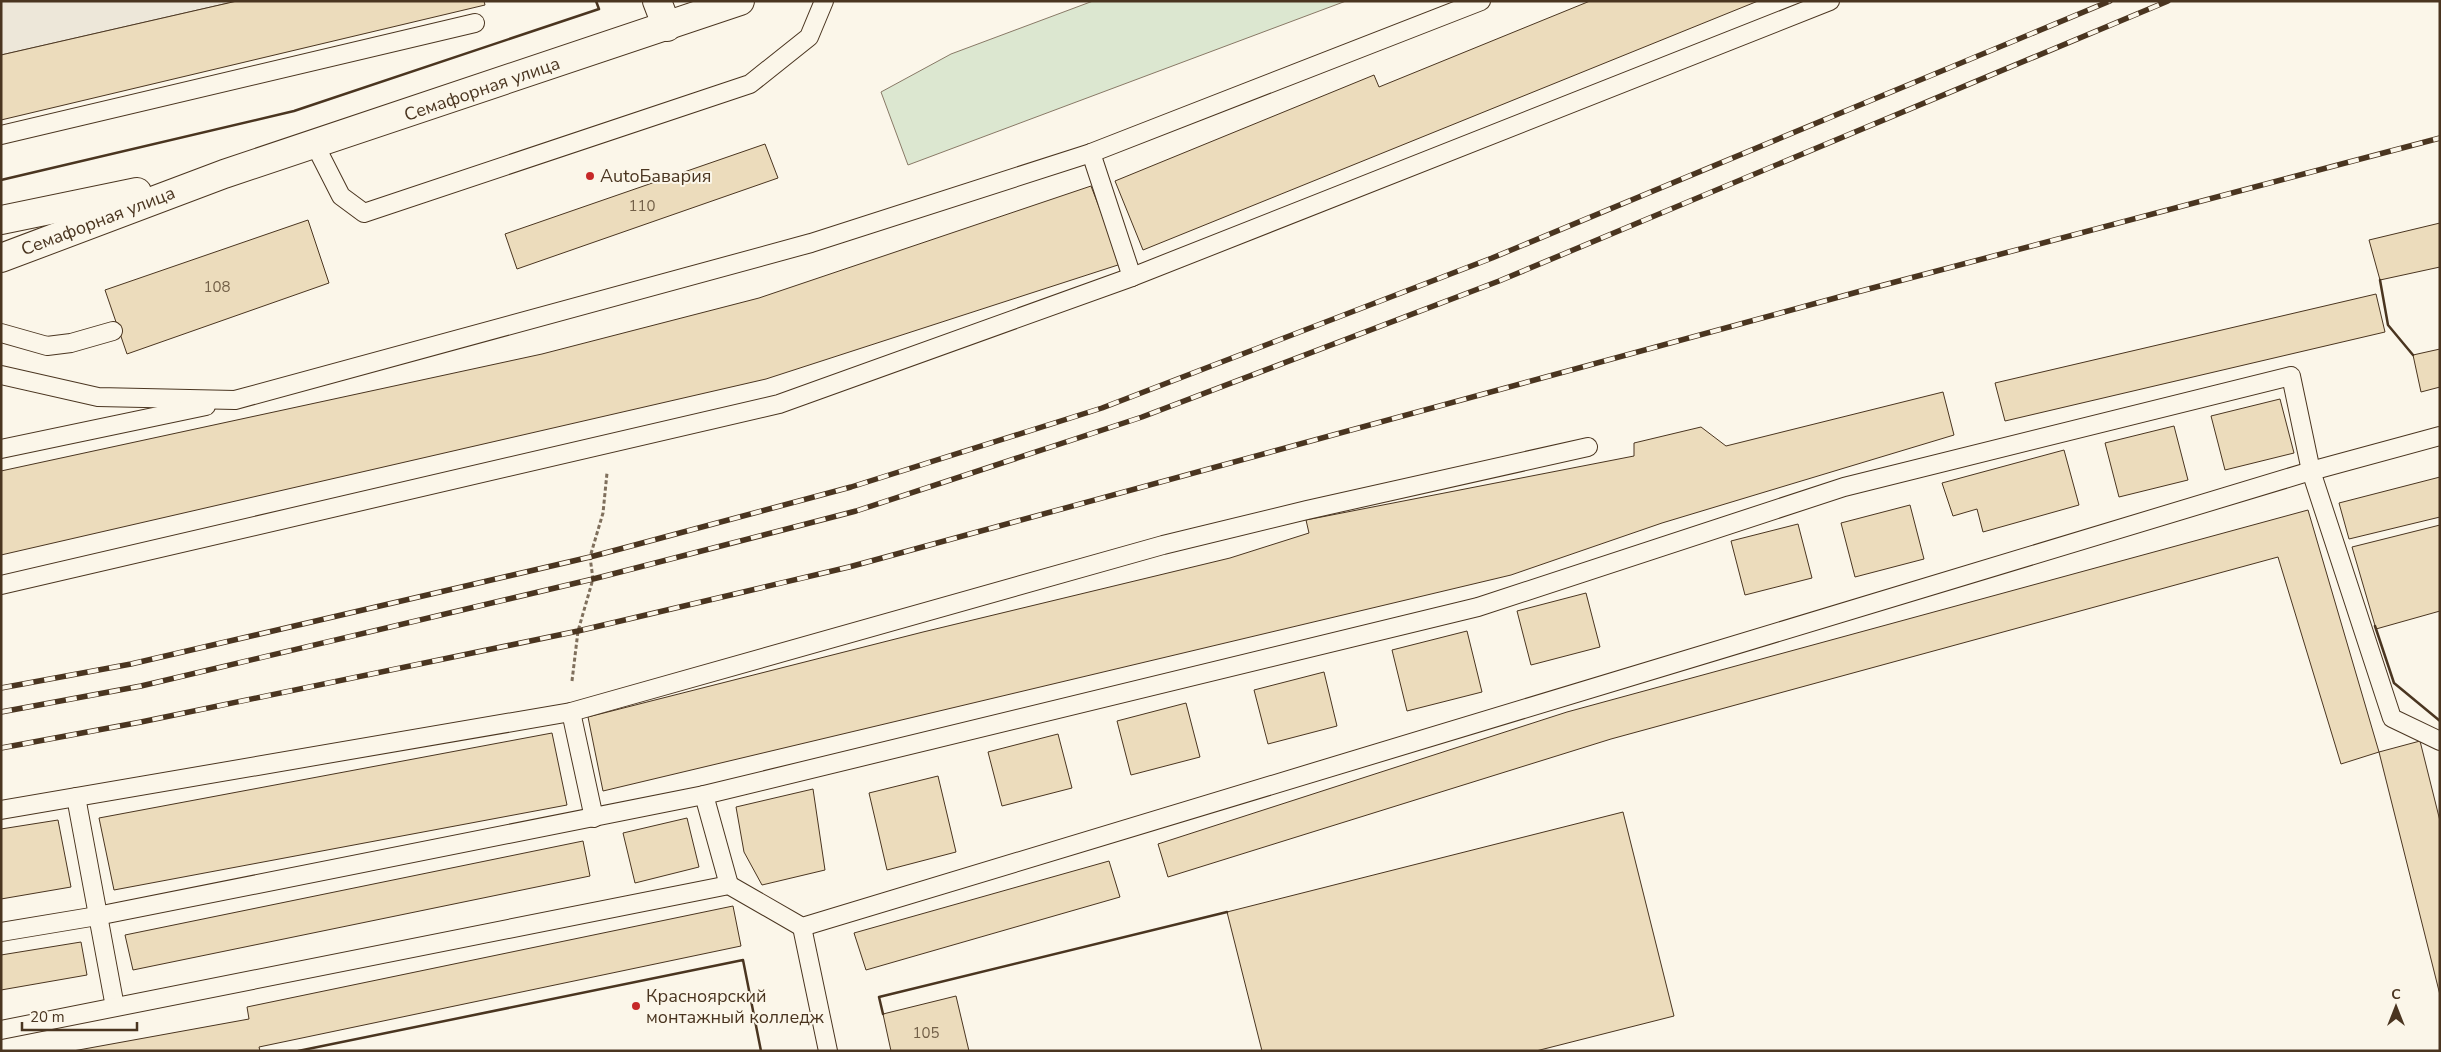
<svg xmlns="http://www.w3.org/2000/svg" width="2441" height="1052" viewBox="0 0 2441 1052" font-family="'Nunito Sans',sans-serif">
  <style>
    .green { fill: #dce7d0; stroke: #887966 }
    .parking { fill: #ede7d9; stroke: #887966 }
    .building { fill: #ecdcbc; stroke: #4a3520 }
    .lines { fill: none; stroke-linecap: round; stroke-linejoin: round }
    .service-casing { stroke: #4a3520; stroke-width: 20 }
    .minor-casing { stroke: #4a3520; stroke-width: 30 }
    .trunk-casing { stroke: #4a3520; stroke-width: 30 }
    .path { stroke: #7f6f5c; stroke-width: 3; stroke-dasharray: 4 2.5; stroke-linecap: butt }
    .service { stroke: #fbf6e9; stroke-width: 18 }
    .minor { stroke: #fbf6e9; stroke-width: 28 }
    .trunk { stroke: #fbf6e9; stroke-width: 28 }
    .rail-casing { stroke: #4a3520; stroke-width: 5.5 }
    .rail { stroke: #fbf6e9; stroke-width: 4; stroke-dasharray: 11; stroke-linecap: butt }
    .wall { stroke: #4a3520; stroke-width: 2.5 }
    .poi-dot { fill: #c62828; stroke: #fbf6e9; stroke-width: 2 }
    .labels { text-anchor: middle; dominant-baseline: central; stroke-width: 4; stroke-linejoin: round; paint-order: stroke }
    .number-label { font-size: 15px; fill: #725f47 }
    .street-label { font-size: 18px; fill: #4a3520; stroke: #fbf6e9 }
    .poi-label { font-size: 18px; fill: #4a3520; stroke: #fbf6e9; text-anchor: start }
  </style>
  <rect width="100%" height="100%" fill="#fbf6e9"/>
  <path class="green" d="M1093,1H1346L908,165L881,92L951,54Z"/>
  <path class="parking" d="M1,1H237L1,55Z"/>
  <g class="building">
    <path d="M237,1H484L485,5L1,120V55Z"/>
    <path d="M1590,1H1758L1143,250L1115,181L1374,75L1379,87Z"/>
    <path d="M765,144L778,178L517,269L505,234Z"/>
    <path d="M1091,186L1121,264L766,379L1,555V471L542,354L759,298Z"/>
    <path d="M308,220L329,283L127,354L105,290Z"/>
    <path d="M2440,223V267L2380,280L2369,240Z"/>
    <path d="M2376,294L2385,332L2005,421L1995,383Z"/>
    <path d="M2440,349V387L2421,392L2413,355Z"/>
    <path d="M1943,392L1954,435L1662,523L1511,575L603,791L588,717L923,632L1230,558L1309,533L1306,520L1634,456V443L1701,427L1726,446Z"/>
    <path d="M2280,399L2294,453L2225,470L2211,416Z"/>
    <path d="M2174,426L2188,480L2119,497L2105,443Z"/>
    <path d="M2064,450L2079,505L1983,532L1977,509L1953,516L1942,483Z"/>
    <path d="M2440,477V517L2349,539L2339,503Z"/>
    <path d="M1910,505L1924,559L1855,577L1841,523Z"/>
    <path d="M2308,510L2379,752L2341,764L2278,557L1611,739L1168,877L1158,844L1567,712Z"/>
    <path d="M1798,524L1812,578L1745,595L1731,541Z"/>
    <path d="M2440,525V611L2376,629L2352,547Z"/>
    <path d="M1586,593L1600,647L1531,665L1517,611Z"/>
    <path d="M1467,631L1482,692L1407,711L1392,650Z"/>
    <path d="M1324,672L1337,726L1268,744L1254,690Z"/>
    <path d="M1186,703L1200,757L1131,775L1117,721Z"/>
    <path d="M552,733L567,805L114,890L99,818Z"/>
    <path d="M1058,734L1072,788L1002,806L988,752Z"/>
    <path d="M2420,741L2440,821V995L2379,752Z"/>
    <path d="M938,776L956,852L887,870L869,793Z"/>
    <path d="M813,789L825,870L762,885L744,852L736,807Z"/>
    <path d="M1623,812L1674,1016L1536,1051H1262L1227,912Z"/>
    <path d="M687,818L699,867L635,883L623,833Z"/>
    <path d="M58,820L71,887L1,899V829Z"/>
    <path d="M583,841L590,876L133,970L125,935Z"/>
    <path d="M1109,861L1120,897L866,970L854,933Z"/>
    <path d="M733,906L741,946L259,1047L260,1051H73L249,1019L247,1007Z"/>
    <path d="M81,942L87,975L1,990V955Z"/>
    <path d="M956,996L969,1051H891L883,1014Z"/>
  </g>
  <g class="lines">
    <defs>
      <g id="service">
        <path d="M1,135L475,23"/>
        <path d="M315,145L341,196L364,213L750,84L809,37L824,1"/>
        <path d="M1091,153L1132,277"/>
        <path d="M1,333L47,346L71,343L113,331"/>
        <path d="M1,375L98,397L235,400L811,243L1091,153L1481,1"/>
        <path d="M1,449L206,406"/>
        <path d="M1,585L779,404L1132,277L1830,1"/>
        <path d="M571,712L594,818"/>
        <path d="M704,795L729,885"/>
        <path d="M76,797L115,1007"/>
        <path d="M1,810L571,712L1163,545L1307,510L1588,447"/>
        <path d="M802,927L828,1051"/>
        <path d="M1,932L97,916L704,795L1478,607L1844,487L2291,376L2311,471L2392,718L2440,741"/>
        <path d="M1,1030L729,885L802,927L2311,471L2440,436"/>
      </g>
      <path id="minor" d="M657,1L667,27"/>
      <g id="trunk">
        <path d="M1,220L137,192"/>
        <path d="M1,258L224,174L740,1"/>
      </g>
    </defs>
    <use href="#service" class="service-casing"/>
    <use href="#minor" class="minor-casing"/>
    <use href="#trunk" class="trunk-casing"/>
    <path class="path" d="M572,681L578,631L593,579L590,557L603,513L607,473"/>
    <use href="#service" class="service"/>
    <use href="#minor" class="minor"/>
    <use href="#trunk" class="trunk"/>
    <defs>
      <g id="rail">
        <path d="M1,688L131,664L590,557L851,487L1102,408L1492,258L2110,1"/>
        <path d="M1,712L141,686L593,579L856,511L1142,417L1499,281L2168,1"/>
        <path d="M1,748L141,722L578,631L849,567L1861,291L2440,138"/>
      </g>
    </defs>
    <use href="#rail" class="rail-casing"/>
    <use href="#rail" class="rail"/>
    <g class="wall">
      <path d="M1,180L294,111L599,9L596,1"/>
      <path d="M2380,280L2388,325L2413,355"/>
      <path d="M2375,626L2394,683L2440,721"/>
      <path d="M883,1014L879,997L1227,912"/>
      <path d="M298,1051L743,960L761,1051"/>
    </g>
  </g>
  <g class="poi-dot">
    <circle cx="590" cy="176" r="5"/>
    <circle cx="636" cy="1006" r="5"/>
  </g>
  <g class="labels">
    <g class="number-label">
      <text x="642" y="206">110</text>
      <text x="217" y="287">108</text>
      <text x="926" y="1033">105</text>
    </g>
    <g class="street-label">
      <text transform="translate(482 89) rotate(-19)">Семафорная улица</text>
      <text transform="translate(98 221) rotate(-21)">Семафорная улица</text>
    </g>
    <g class="poi-label">
      <text x="600" y="176">AutoБавария</text>
      <text x="646" y="996">Красноярский<tspan x="646" dy="21">монтажный колледж</tspan></text>
    </g>
  </g>
  <rect width="2441" height="1052" fill="none" stroke="#4a3520" stroke-width="5"/>
  <g transform="translate(2396 1007)" stroke="#fbf6e9" stroke-width="4" paint-order="stroke">
  <path d="M0-4L9 19L0 12L-9 19Z" fill="#4a3520"/>
  <text y="-8" font-size="14" font-weight="bold" text-anchor="middle" fill="#4a3520">С</text>
  </g>
  <path d="M22 1022v8h115v-8" fill="none" stroke="#4a3520" stroke-width="2.5"/>
  <text x="30" y="1022" font-size="15" fill="#4a3520" stroke="#fbf6e9" stroke-width="4" paint-order="stroke">20 m</text>
</svg>
